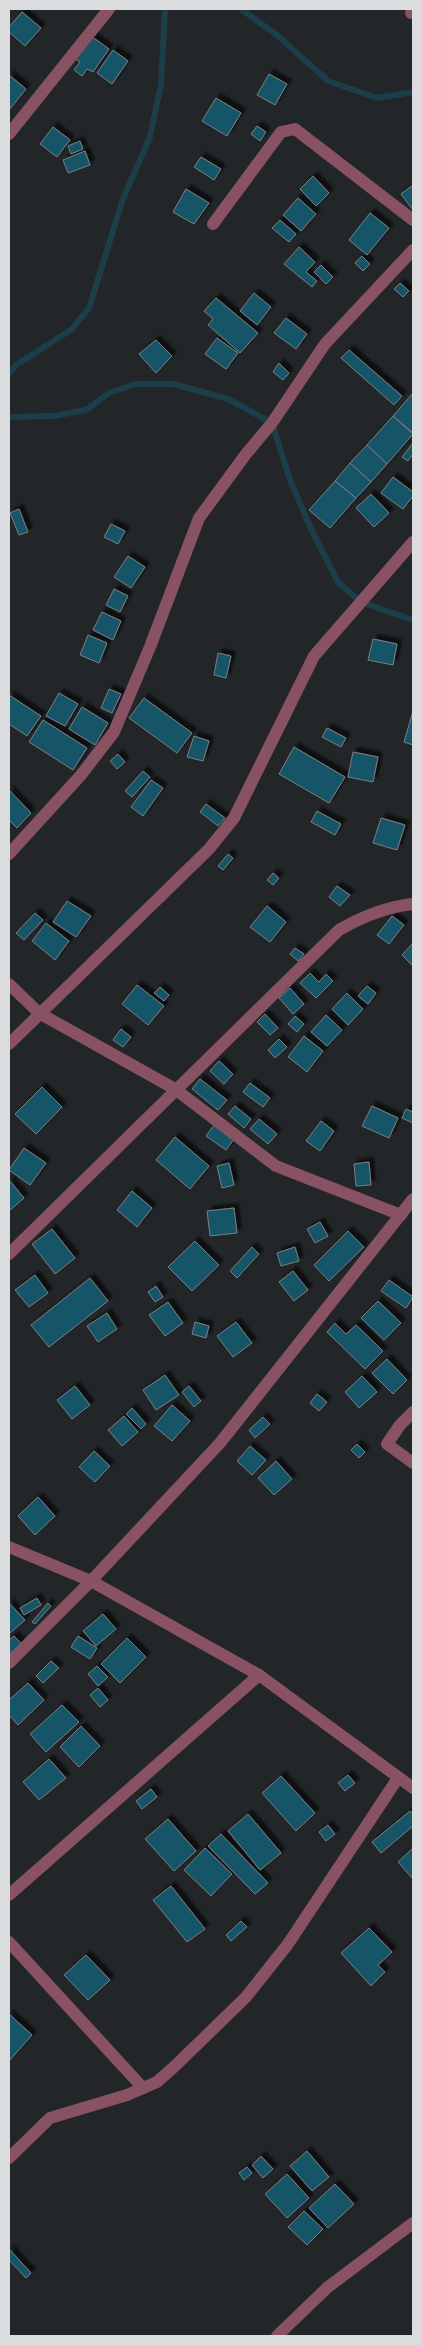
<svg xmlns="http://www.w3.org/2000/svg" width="422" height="2345" viewBox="0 0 422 2345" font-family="Rubik,sans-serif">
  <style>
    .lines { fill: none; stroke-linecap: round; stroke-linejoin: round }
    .stream { stroke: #1c3e4b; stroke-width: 6 }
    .building { fill: #195468; stroke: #7b7f81; filter: url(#shadow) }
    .minor { stroke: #895263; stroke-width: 12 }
  </style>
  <defs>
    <filter id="shadow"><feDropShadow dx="4.5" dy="-4.5" stdDeviation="1" flood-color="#0009"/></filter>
  </defs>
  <rect width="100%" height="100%" fill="#222628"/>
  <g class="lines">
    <g class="stream">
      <path d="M241,9L278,36L328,81L377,98L413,92"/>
      <path d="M9,374L16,365L72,329L89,308L123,199L150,137L161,84L165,9"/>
      <path d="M9,417L53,416L86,410L109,393L135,384H174L228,399L272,423L290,480L312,531L338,582L361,602L410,619H413"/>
    </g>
  </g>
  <g class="building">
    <path d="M22,12L41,28L25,46L9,32V27Z"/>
    <path d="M91,36L109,49L93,72L87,69L82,76L74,70L80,62L75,59Z"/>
    <path d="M113,50L128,61L112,84L97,73Z"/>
    <path d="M269,74L287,84L275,105L257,95Z"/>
    <path d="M9,75L26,89L9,110Z"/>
    <path d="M216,98L241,113L227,136L202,121Z"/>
    <path d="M257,126L266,132L260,141L251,134Z"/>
    <path d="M53,127L70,140L57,157L40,144Z"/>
    <path d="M80,141L83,149L71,154L68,146Z"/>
    <path d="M85,151L90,165L68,173L63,160Z"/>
    <path d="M201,157L221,169L214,180L194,167Z"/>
    <path d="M313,176L329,193L316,206L300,189Z"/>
    <path d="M413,185V210L401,194Z"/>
    <path d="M186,189L209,203L194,224L173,212Z"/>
    <path d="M298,198L316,214L301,231L283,215Z"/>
    <path d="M370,213L389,228L367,255L349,240Z"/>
    <path d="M280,220L296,234L289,242L272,228Z"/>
    <path d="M299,247L315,262L306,272L317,281L312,287L284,264Z"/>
    <path d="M362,256L370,264L363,271L355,263Z"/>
    <path d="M321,265L333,277L326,284L314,272Z"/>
    <path d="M400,283L409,291L403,297L394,289Z"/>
    <path d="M254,293L271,307L257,325L240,311Z"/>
    <path d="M216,298L258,333L240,353L208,325L213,319L204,311Z"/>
    <path d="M286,318L307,334L296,349L274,333Z"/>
    <path d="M217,338L238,353L226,369L205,354Z"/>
    <path d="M156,340L172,356L156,373L139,354Z"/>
    <path d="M349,350L402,396L394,405L341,358Z"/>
    <path d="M279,363L289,373L283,380L273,372Z"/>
    <path d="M413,393V433L393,416Z"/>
    <path d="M393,416L413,434L387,464L367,445Z"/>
    <path d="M413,443V454L408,461L402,457Z"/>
    <path d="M367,445L387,464L371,482L350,463Z"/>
    <path d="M350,463L371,482L356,498L335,481Z"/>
    <path d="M393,477L413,492V496L403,509L381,493Z"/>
    <path d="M335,481L356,498L330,528L309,510Z"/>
    <path d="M371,494L389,513L374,527L356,508Z"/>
    <path d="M19,509L28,532L19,535L10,513Z"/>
    <path d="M111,524L125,531L118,544L104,537Z"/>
    <path d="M128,556L145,567L131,588L114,577Z"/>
    <path d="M114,589L128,596L120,612L106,605Z"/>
    <path d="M102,612L121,621L113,640L93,630Z"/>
    <path d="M88,635L107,643L99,663L80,655Z"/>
    <path d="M373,639L397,644L393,665L368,660Z"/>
    <path d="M218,653L231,656L226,678L214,675Z"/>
    <path d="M109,689L121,694L112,713L101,708Z"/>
    <path d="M59,693L78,704L65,726L46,716Z"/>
    <path d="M9,695L41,716L27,736L9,724Z"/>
    <path d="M144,698L192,733L177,753L129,718Z"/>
    <path d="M82,707L108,723L95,745L69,729Z"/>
    <path d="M413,711V745L404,742Z"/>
    <path d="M43,720L87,748L73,770L29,742Z"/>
    <path d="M327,728L346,738L341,747L322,737Z"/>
    <path d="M194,736L209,741L203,761L187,757Z"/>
    <path d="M294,747L345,777L329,803L279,774Z"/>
    <path d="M353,752L378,757L373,782L348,777Z"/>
    <path d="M118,754L125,762L117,769L110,761Z"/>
    <path d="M143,771L150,777L132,797L125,791Z"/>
    <path d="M151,780L163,788L143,816L131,807Z"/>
    <path d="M9,790L31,813L17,828L9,820Z"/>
    <path d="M206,804L225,818L218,826L200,812Z"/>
    <path d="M317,811L341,824L335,835L311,822Z"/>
    <path d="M381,818L405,825L397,850L373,843Z"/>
    <path d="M228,854L233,858L223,870L218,866Z"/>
    <path d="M273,873L279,878L273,885L267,880Z"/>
    <path d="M337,886L350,895L340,906L329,897Z"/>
    <path d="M67,901L91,916L76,937L53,922Z"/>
    <path d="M267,906L286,922L270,942L250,927Z"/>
    <path d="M35,913L43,920L24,940L16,933Z"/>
    <path d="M392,916L404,925L389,944L377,935Z"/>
    <path d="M46,923L69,941L55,960L32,941Z"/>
    <path d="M413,943V966L402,955Z"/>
    <path d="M295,948L304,954L298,961L290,954Z"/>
    <path d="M310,973L319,982L326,974L333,981L316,998L300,983Z"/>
    <path d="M137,985L164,1006L148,1025L122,1004Z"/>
    <path d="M367,986L376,993L368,1004L358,996Z"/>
    <path d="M160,987L169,995L164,1001L154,993Z"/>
    <path d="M290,988L304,1004L293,1014L279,998Z"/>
    <path d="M347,993L363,1009L348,1025L332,1009Z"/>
    <path d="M265,1014L278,1028L270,1035L257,1022Z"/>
    <path d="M326,1015L342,1030L327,1046L311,1032Z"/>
    <path d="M295,1016L304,1024L297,1032L288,1024Z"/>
    <path d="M121,1029L131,1037L123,1047L113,1040Z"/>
    <path d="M304,1036L323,1051L307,1072L288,1057Z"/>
    <path d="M279,1039L287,1047L275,1058L268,1050Z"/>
    <path d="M219,1061L233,1074L224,1084L210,1071Z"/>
    <path d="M200,1079L227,1100L218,1110L192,1089Z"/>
    <path d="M250,1083L270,1098L263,1107L243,1092Z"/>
    <path d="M42,1087L62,1107L36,1134L15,1114Z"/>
    <path d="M235,1106L251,1119L244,1128L228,1114Z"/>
    <path d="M372,1106L398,1118L389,1138L362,1126Z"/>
    <path d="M406,1109L413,1112V1123L402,1118Z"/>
    <path d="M259,1119L277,1134L268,1144L250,1129Z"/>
    <path d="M321,1121L334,1131L320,1151L306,1141Z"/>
    <path d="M214,1125L234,1139L226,1150L206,1136Z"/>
    <path d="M175,1137L209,1166L190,1189L156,1160Z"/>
    <path d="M24,1148L46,1163L30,1185L9,1170Z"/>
    <path d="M369,1162L371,1185L356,1186L354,1164Z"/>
    <path d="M229,1163L234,1185L222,1188L217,1166Z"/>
    <path d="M9,1180L24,1198L9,1211Z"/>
    <path d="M132,1191L152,1208L137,1227L117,1210Z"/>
    <path d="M234,1208L237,1233L210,1236L207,1211Z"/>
    <path d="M320,1222L328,1236L315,1243L307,1229Z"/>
    <path d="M52,1229L75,1258L55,1274L32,1244Z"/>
    <path d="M348,1231L364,1247L329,1281L314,1265Z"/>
    <path d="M195,1241L219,1265L192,1291L168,1267Z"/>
    <path d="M252,1247L259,1254L237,1278L230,1271Z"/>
    <path d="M295,1247L299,1261L281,1266L277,1253Z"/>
    <path d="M293,1271L308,1290L294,1301L279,1282Z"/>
    <path d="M35,1275L48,1293L29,1307L15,1290Z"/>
    <path d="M90,1278L108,1301L49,1347L31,1325Z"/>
    <path d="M389,1280L413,1297L406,1308L381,1291Z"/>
    <path d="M156,1286L163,1297L155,1302L148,1292Z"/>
    <path d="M378,1301L401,1323L384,1340L361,1318Z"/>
    <path d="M168,1302L183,1323L165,1336L149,1315Z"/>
    <path d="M107,1313L117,1329L98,1342L87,1326Z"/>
    <path d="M195,1322L209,1326L206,1338L192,1334Z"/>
    <path d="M236,1322L252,1343L233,1357L217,1336Z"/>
    <path d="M335,1323L346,1334L356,1325L383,1351L365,1369L327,1332Z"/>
    <path d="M387,1359L407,1380L393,1394L372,1373Z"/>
    <path d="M165,1375L179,1395L156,1410L143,1390Z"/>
    <path d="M362,1376L377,1392L359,1408L345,1392Z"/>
    <path d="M75,1386L90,1405L72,1419L57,1400Z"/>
    <path d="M189,1386L201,1401L194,1407L182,1392Z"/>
    <path d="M317,1394L327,1402L319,1411L310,1403Z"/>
    <path d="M172,1405L190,1421L172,1441L154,1426Z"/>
    <path d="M132,1408L146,1424L141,1429L126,1414Z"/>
    <path d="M124,1416L138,1432L122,1446L108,1430Z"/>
    <path d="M263,1417L270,1424L255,1438L249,1430Z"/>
    <path d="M357,1444L365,1452L359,1458L351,1450Z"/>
    <path d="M250,1446L266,1460L252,1475L237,1461Z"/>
    <path d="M94,1451L110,1466L95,1482L79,1467Z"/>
    <path d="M276,1461L292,1479L274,1495L258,1478Z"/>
    <path d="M38,1497L55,1516L35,1535L18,1516Z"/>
    <path d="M37,1598L41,1605L24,1615L20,1608Z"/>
    <path d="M9,1603L25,1620L9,1634Z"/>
    <path d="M48,1603L51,1606L35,1624L32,1622Z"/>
    <path d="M103,1614L116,1629L96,1646L83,1631Z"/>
    <path d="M14,1636L21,1643L10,1654L9,1640Z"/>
    <path d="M78,1636L97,1648L90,1659L71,1647Z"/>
    <path d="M127,1638L146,1657L120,1683L101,1664Z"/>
    <path d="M51,1661L59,1668L43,1683L36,1676Z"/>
    <path d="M97,1666L108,1677L98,1686L88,1674Z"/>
    <path d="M28,1683L44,1700L18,1725L9,1715V1700Z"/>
    <path d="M98,1688L108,1700L100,1707L90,1695Z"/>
    <path d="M62,1705L79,1722L46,1752L30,1734Z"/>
    <path d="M81,1726L100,1746L79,1767L60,1747Z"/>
    <path d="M49,1759L66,1778L39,1800L23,1782Z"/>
    <path d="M348,1775L355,1783L345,1791L338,1783Z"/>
    <path d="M281,1776L315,1813L296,1831L262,1793Z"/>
    <path d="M151,1789L157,1797L142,1809L136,1801Z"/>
    <path d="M410,1811L413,1814V1826L381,1853L372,1842Z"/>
    <path d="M248,1814L281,1853L260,1870L228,1831Z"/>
    <path d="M168,1819L196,1851L174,1871L145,1839Z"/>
    <path d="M328,1825L335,1834L326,1841L319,1832Z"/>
    <path d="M221,1834L268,1883L255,1894L208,1846Z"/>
    <path d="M205,1848L232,1874L211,1896L184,1870Z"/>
    <path d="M413,1848V1879L398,1862Z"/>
    <path d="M171,1886L205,1929L187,1942L153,1900Z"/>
    <path d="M241,1921L247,1927L231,1941L226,1935Z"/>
    <path d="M369,1928L392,1952L378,1965L385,1972L371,1986L341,1953Z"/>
    <path d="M86,1955L110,1980L88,2000L64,1975Z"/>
    <path d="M9,2014L32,2035L9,2061Z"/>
    <path d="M307,2151L329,2177L312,2191L290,2166Z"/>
    <path d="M261,2156L273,2169L263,2178L252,2165Z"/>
    <path d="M247,2167L252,2173L244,2180L239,2173Z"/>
    <path d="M287,2174L309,2198L287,2218L265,2194Z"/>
    <path d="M335,2184L354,2204L328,2228L309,2208Z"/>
    <path d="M304,2211L323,2229L307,2245L288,2227Z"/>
    <path d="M9,2249L31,2273L26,2278L9,2260Z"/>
  </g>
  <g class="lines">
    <g class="minor">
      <path d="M411,13L413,11"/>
      <path d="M9,134L109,9"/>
      <path d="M213,224L281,132L295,129L413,220"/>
      <path d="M9,854L81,775L114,732L150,647L199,518L246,454L272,423L325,344L413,250"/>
      <path d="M9,984L39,1013L175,1089L276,1166L401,1215"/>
      <path d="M9,1044L209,849L234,818L314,656L413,542"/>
      <path d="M9,1254L339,930C363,916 386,907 413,904"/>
      <path d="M413,1412L400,1425L387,1444L413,1463"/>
      <path d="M9,1547L91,1581L259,1675L413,1788"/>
      <path d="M9,1663L91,1581L220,1443L413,1199"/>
      <path d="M9,1895L259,1675"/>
      <path d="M9,1942L143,2088"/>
      <path d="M9,2158L50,2118L127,2095L157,2082L175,2066L246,1997L288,1944L398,1778"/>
      <path d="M277,2336L328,2287L413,2223"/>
    </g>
  </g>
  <rect width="422" height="2345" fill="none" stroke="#dadcdd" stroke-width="20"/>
</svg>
